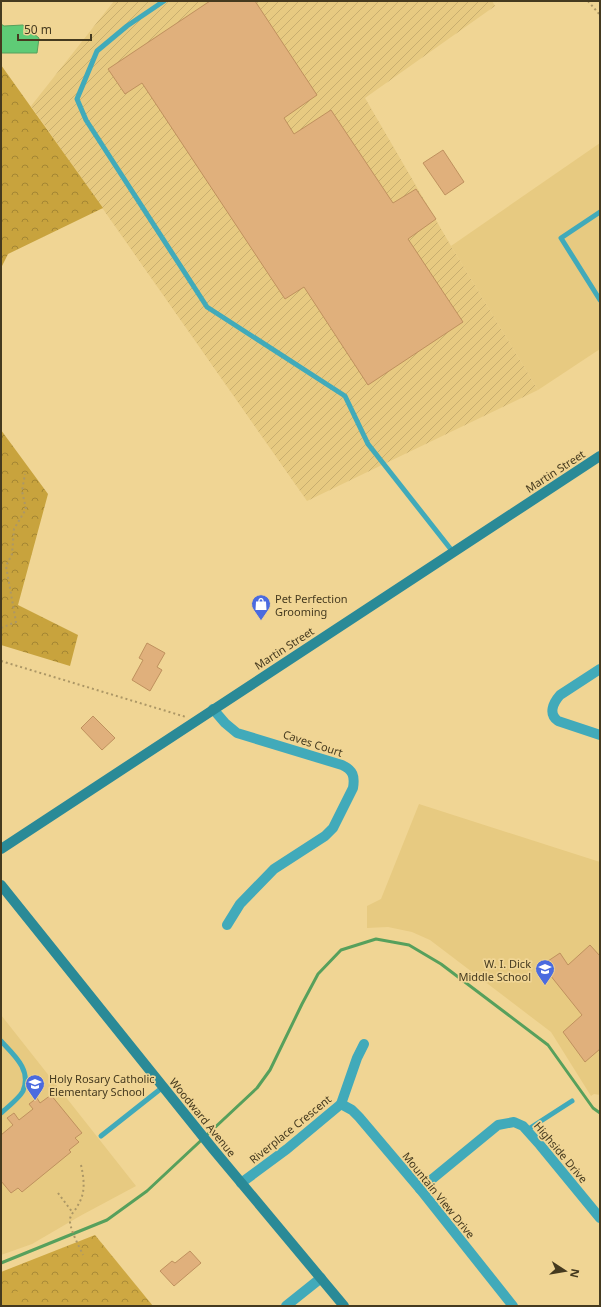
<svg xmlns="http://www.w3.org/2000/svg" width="601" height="1307" viewBox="0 0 601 1307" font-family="'Noto Sans',sans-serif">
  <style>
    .built { fill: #e7ca81 }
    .industrial { fill: url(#industrial-furrows) }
    .forest { fill: url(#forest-crowns) }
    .park { fill: url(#park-crowns) }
    .garden { fill: #cea842 }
    .water { fill: #5fcb76; stroke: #57a05c }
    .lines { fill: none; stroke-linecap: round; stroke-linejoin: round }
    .stream { stroke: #57a05c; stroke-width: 3 }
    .building { fill: #e0b07c; stroke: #bf915e }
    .path { stroke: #ac9766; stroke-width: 2; stroke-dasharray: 2 3; stroke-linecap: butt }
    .lane { stroke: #41aaba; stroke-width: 5 }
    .street { stroke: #41aaba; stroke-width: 10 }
    .secondary { stroke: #2a8a97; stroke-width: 10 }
    .labels { text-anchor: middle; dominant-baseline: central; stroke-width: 3.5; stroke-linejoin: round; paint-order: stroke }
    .street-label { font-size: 11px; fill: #453a1f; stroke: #f0d594 }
    .poi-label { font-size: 11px; fill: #453a1f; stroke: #f0d594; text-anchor: start }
  </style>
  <defs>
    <pattern id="industrial-furrows" width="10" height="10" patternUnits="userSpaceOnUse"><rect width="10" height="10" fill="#e7ca81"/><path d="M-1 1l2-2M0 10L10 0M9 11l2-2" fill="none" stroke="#c8ae6f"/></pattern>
    <pattern id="forest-crowns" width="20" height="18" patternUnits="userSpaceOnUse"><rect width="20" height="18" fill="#c8a33d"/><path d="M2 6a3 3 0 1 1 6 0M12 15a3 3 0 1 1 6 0" fill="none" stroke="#a48633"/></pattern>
    <pattern id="park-crowns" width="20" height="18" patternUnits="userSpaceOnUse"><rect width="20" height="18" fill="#cea842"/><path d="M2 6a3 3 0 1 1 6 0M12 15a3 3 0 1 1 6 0" fill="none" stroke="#a98a37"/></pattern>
  </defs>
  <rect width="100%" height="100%" fill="#f0d594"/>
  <g class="built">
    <path d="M600,143V349L538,390L451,246Z"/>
    <path d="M419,804L600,862V1095L594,1094L591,1096L551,1032L430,940L412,932L388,927L367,928V906L381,899Z"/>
    <path d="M1,1015L136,1186L80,1216L32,1244L1,1255Z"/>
  </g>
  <path class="industrial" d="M114,1H492L495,6L365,98L451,246L538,390L307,501L31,106Z"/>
  <g class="forest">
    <path d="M1,65L103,208L8,254L1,268Z"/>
    <path d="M1,430L48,494L18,605L78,635L70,666L1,645Z"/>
  </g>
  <path class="park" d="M95,1235L153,1306H1V1272Z"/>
  <path class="garden" d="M19,1291L22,1306H1V1297Z"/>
  <path class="water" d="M1,24L4,26L23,25L39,38L37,53H1Z"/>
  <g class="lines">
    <path class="stream" d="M1,1263L107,1220L147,1191L257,1088L270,1070L302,1004L318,974L341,950L376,939L409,945L441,964L548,1045L593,1108L600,1113"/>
  </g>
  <g class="building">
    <path d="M210,1H255L317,95L284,118L294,134L331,110L393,203L416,189L436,219L408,239L463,322L368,385L304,287L285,299L142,83L125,94L108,69Z"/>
    <path d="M443,150L464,182L445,195L423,163Z"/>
    <path d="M147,643L165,653L157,667L162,670L150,691L132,680L143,660L139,658Z"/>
    <path d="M93,716L115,738L102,750L81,728Z"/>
    <path d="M590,945L600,956V1049L585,1062L563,1032L582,1015L542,965L560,953L568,965Z"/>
    <path d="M51,1095L82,1133L75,1138L79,1142L69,1150L71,1152L22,1192L18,1188L11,1193L1,1181V1135L13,1125L7,1118L14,1113L19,1120L33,1109L29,1104L37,1098L40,1103Z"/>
    <path d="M190,1251L201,1263L174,1286L160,1271L172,1261L175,1263Z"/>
  </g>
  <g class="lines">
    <g class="path">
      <path d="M588,1L600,15"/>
      <path d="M1,628L16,622L6,566L12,554L14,529L26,509L22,491L25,474"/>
      <path d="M1,661L186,717"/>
      <path d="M81,1165C84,1179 86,1192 78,1205C76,1210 71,1213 70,1219C69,1228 79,1246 83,1255"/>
      <path d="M58,1193L73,1213"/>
    </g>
    <g class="lane">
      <path d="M164,1L127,26L97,51L77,99L86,120L207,307L345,396L368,444L453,552"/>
      <path d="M600,212L561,238L600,300"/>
      <path d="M1,1041C14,1055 32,1070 23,1091C20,1097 7,1108 1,1113"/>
      <path d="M527,1130L572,1101"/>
      <path d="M101,1136L163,1087"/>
    </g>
    <g class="street">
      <path d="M600,669L560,695C553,703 548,714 558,721L600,735"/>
      <path d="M213,709L225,723L237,733L342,765C353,770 355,776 353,788L333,828L325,836L274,869L240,904L227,925"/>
      <path d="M341,1104L352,1110L359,1117L420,1189L513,1306"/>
      <path d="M241,1183L287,1149L341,1104L357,1058L364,1044"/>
      <path d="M420,1189L498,1125L514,1122L523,1126L540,1145L600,1218"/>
      <path d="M286,1306L321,1278"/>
    </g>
    <g class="secondary">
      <path d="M1,849L600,456"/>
      <path d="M1,885L213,1149L344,1306"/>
    </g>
  </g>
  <defs>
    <symbol id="shop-pin" viewBox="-11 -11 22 30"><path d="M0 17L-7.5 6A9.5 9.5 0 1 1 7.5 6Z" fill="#4b6bdf" stroke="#f0d594"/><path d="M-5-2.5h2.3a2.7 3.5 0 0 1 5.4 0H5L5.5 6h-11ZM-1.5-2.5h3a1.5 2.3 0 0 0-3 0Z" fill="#fff"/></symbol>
    <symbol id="school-pin" viewBox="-11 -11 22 30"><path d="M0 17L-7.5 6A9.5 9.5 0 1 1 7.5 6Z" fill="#4b6bdf" stroke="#f0d594"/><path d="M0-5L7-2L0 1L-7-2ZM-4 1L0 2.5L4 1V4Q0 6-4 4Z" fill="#fff"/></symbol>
  </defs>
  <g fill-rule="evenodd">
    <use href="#shop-pin" x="250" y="593" width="22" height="30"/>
    <use href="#school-pin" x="534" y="958" width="22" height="30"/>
    <use href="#school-pin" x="24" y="1073" width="22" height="30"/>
  </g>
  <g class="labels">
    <g class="street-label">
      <text transform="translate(555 471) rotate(-33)">Martin Street</text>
      <text transform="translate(284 648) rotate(-33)">Martin Street</text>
      <text transform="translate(313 743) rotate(18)">Caves Court</text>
      <text transform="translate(203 1117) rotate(51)">Woodward Avenue</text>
      <text transform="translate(290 1129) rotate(-39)">Riverplace Crescent</text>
      <text transform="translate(561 1152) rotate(50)">Highside Drive</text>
      <text transform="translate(439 1195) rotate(51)">Mountain View Drive</text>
    </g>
    <g class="poi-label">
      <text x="275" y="598">Pet Perfection<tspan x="275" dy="13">Grooming</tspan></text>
      <text x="531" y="963" text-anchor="end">W. I. Dick<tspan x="531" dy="13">Middle School</tspan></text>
      <text x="49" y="1078">Holy Rosary Catholic<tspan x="49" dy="13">Elementary School</tspan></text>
    </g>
  </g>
  <rect width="601" height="1307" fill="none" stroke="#453a1f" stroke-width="4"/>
  <g transform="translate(565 1271) rotate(102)" stroke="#f0d594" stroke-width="3" paint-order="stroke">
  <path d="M0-3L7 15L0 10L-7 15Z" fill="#453a1f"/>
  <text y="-6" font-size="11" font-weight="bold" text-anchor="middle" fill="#453a1f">N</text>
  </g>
  <path d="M18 34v6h73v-6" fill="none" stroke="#453a1f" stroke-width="2"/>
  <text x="24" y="34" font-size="12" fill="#453a1f" stroke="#f0d594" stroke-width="3" paint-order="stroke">50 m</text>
</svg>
